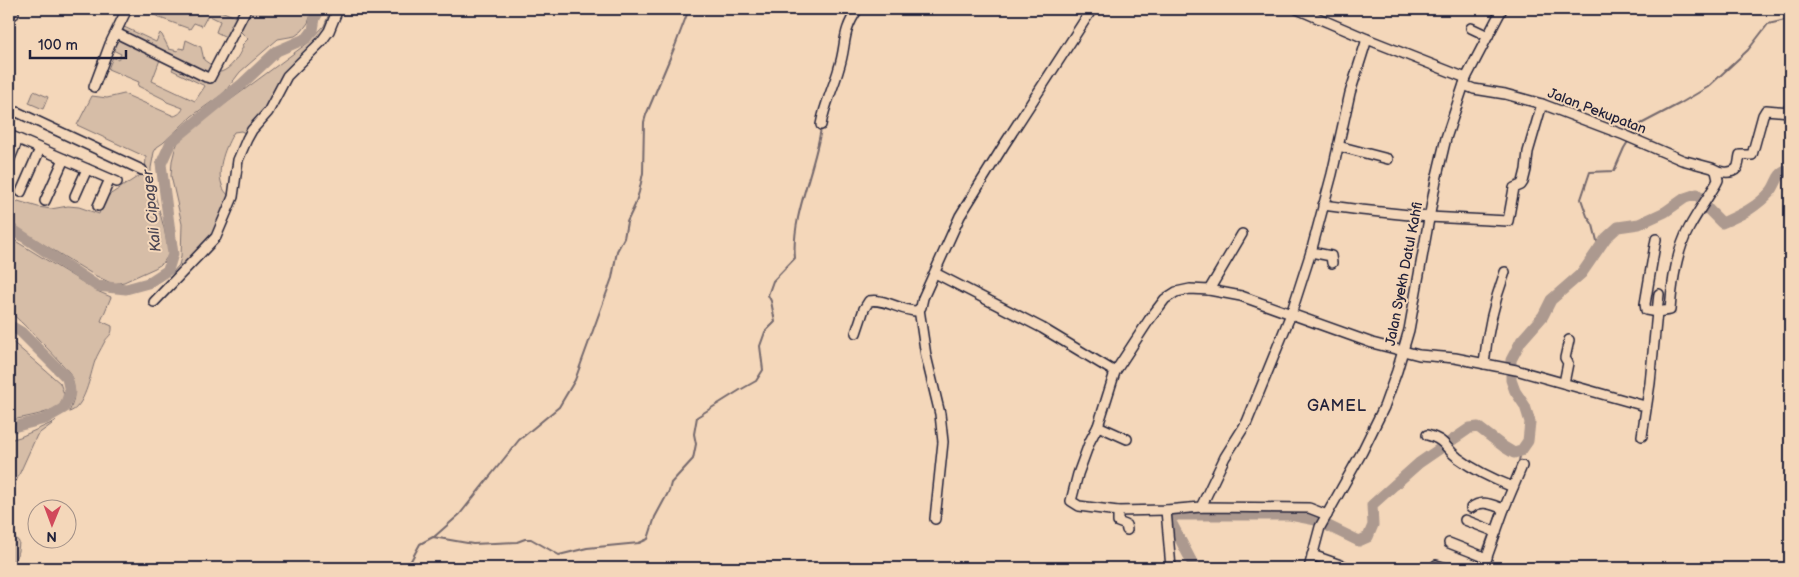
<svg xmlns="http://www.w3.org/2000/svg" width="1799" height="577" viewBox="0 0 1799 577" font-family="'Balsamiq Sans',sans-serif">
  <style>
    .green { fill: #d6bda7; stroke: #7c7071 }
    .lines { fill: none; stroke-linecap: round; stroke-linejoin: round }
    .stream { stroke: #75696d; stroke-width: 2 }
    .river { stroke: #ac998f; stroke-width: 11 }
    .minor-casing { stroke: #22223b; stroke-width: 12 }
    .minor { stroke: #f4d7ba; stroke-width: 9 }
    .labels { text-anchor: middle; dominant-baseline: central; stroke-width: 4; stroke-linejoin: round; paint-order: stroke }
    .street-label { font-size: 14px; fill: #22223b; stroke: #f4d7ba }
    .water-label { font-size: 15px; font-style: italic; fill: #4b4654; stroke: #f4d7ba }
    .quarter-label { font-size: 16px; letter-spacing: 1px; fill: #22223b; stroke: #f4d7ba }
  </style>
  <rect width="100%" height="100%" fill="#f4d7ba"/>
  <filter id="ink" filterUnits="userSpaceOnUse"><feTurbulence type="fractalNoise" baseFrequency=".02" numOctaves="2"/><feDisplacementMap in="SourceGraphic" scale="10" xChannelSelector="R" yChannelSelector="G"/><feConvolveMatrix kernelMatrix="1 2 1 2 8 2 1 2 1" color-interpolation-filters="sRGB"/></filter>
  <g filter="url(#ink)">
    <g class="green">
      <path d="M145,9H222L221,11L238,18L228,38L216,32L220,21L208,15L202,26L194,23L190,29L160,18Z"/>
      <path d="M250,9H313L308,23L302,31L295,36L278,39L271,45L240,72L224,93L192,116L163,143L157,147L154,152L151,168V180L164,228L169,254L163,263L155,268L124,282L113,284L94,275L9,223V212L18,201L38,207L51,209L68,206L79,207L99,214L103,199L145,172L146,157L77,125L92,96L107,98L124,94L174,116C178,115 182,112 183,108L167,102L164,99L138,86L139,82L108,69L113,57L118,60L121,54L111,49L116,36L161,57L152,81L195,101L205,86L172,70L175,64L208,80L217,71L221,72C232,68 238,57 243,47L242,45L248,39L239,30Z"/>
      <path d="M331,9H336L329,26L267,111L247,134L241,131L234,132C226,145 216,169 222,185C223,190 227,194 231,198L217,233L182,270L172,273L179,265L181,257L182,224L171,176L172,161L175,149L179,140L191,129L309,42L324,26Z"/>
      <path d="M122,26L156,42L160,33L162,35L169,49L178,51L179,48L184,49L186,40L201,47L204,60L214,67L208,76L120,32Z"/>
      <path d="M34,91L48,97L43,109L29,103Z"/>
      <path d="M9,237L97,291L111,297L101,321L112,326C113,336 107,336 104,343C101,349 97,355 95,361C90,375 85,408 69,412C75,400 76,388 71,375C68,369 14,313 9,312Z"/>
      <path d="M9,339L60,383L64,394V401C52,415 26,416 9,421Z"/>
      <path d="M56,421L37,435L9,497V440L20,437Z"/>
      <path d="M9,534L13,535L19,542C18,553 17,561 9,568Z"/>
    </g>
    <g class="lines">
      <g class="stream">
        <path d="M1633,134L1639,125L1681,103L1708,87L1748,50L1768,24L1790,19"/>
        <path d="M1599,249L1593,225L1587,216L1581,199L1590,172L1614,171L1624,148L1629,140"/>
        <path d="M1518,466L1521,451"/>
        <path d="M1492,528L1498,511"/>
        <path d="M434,537L460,514L519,440L559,407L575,380L612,278L617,251L624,238L627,222L635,205L639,192L643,173L644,122L646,115L675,46L689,9"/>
        <path d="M1482,554L1490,532"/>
        <path d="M407,568L420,544L433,537L473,544L517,542L525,539H531L559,555L587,548L639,543L648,539L655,517L669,491L671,483L693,459L696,444L694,434L697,417L740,390L756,381L763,370L760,346L765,332L775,322L771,301L768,295L773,281L795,258C791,216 815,170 821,128"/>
        <path d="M1477,568L1481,558"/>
      </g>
      <g class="river">
        <path d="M9,227L97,286L126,289L148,283L168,270L173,254L161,164L171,142L242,84L277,51L307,38L313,30L315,18L320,9"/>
        <path d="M9,325L21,332L67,378L70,392L64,408L45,419L9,428"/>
        <path d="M1195,568L1170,520L1176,515H1290L1316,520L1359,541L1368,537L1373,525L1372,505L1419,463L1470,428L1478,427L1504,447L1514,453L1521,451L1528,441L1530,422L1525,406L1515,391L1511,380V360L1521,341L1543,316L1551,300L1582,273L1606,238L1618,227L1639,224L1665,212L1685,198L1697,194L1709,210L1722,223C1741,215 1757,207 1771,191C1777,184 1777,173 1787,171"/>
      </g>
      <defs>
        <g id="minor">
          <path d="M1297,9L1367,39L1466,78"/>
          <path d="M9,12L14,14"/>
          <path d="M1471,28L1488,36"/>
          <path d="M116,33L206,77L210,78L246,9"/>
          <path d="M1464,85L1474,89L1505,94L1542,104L1624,135L1682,160L1712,168C1718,172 1731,175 1737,168C1739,165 1739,159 1740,155H1752L1763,115L1766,110L1790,112"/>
          <path d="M94,87L110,44L127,9"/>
          <path d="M9,120L13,112H17L142,170"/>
          <path d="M821,125C824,105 834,87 839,68C847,44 841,33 858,9"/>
          <path d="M9,135L117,182"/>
          <path d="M1338,146L1388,159"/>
          <path d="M9,161L18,139"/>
          <path d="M21,192L40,149"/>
          <path d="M75,196L87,169"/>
          <path d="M45,201L64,159"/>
          <path d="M1323,205L1361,210L1429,217L1508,221L1514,188L1521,185L1523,182L1526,170L1528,152L1542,104"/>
          <path d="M98,206L110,179"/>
          <path d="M1656,239L1645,304L1646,310L1657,312L1659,294"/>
          <path d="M1311,252L1331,256L1332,263"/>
          <path d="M935,273L1042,328L1115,372"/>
          <path d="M1209,290L1242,234"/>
          <path d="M154,302L216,237L233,197L238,160L247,139L252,130L268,112L287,76L321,42L329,31L338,9"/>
          <path d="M919,309L926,356L940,414L943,442L935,519"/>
          <path d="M856,333L864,309L869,301C886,298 902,312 918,311L921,307L923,298L960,216L1004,145L1092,9"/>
          <path d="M1484,364C1487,332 1494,302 1505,272"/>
          <path d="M1564,383L1568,363L1565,358L1569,340"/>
          <path d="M1098,426L1127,439"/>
          <path d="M1427,435C1446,440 1444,447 1458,458C1474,470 1495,480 1513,487"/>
          <path d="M1642,436L1650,383L1657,312L1670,310C1672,283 1676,252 1689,228C1697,213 1707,199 1716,184L1718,180L1716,171"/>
          <path d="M1201,507L1225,457L1247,422L1291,314L1311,252L1332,174L1350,93L1367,39"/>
          <path d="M1471,508C1482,499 1492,505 1504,509"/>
          <path d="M1166,510L1171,568"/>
          <path d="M1118,511V522L1126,525L1127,530"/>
          <path d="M1327,515L1309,508L1201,507L1166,510L1118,511L1079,506L1071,501L1078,474L1090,441L1098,426L1115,372L1149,320L1165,299L1176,292L1190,289L1209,290L1241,296L1372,343L1419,355L1455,358L1516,370L1645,406"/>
          <path d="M1465,520L1496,532"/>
          <path d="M1449,543L1487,558"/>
          <path d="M1312,555L1349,568"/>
          <path d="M1436,565L1446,568"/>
          <path d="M1309,568L1320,527L1362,452L1384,407L1397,371L1409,330L1436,180L1446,138L1466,78L1502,9"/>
          <path d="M1483,568L1504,509L1522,466"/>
        </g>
      </defs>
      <use href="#minor" class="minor-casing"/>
      <use href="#minor" class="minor"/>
    </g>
  </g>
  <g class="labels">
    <g class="street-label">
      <text transform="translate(1597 111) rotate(21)">Jalan Pekupatan</text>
      <text transform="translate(1404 274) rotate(-79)">Jalan Syekh Datul Kahfi</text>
    </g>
    <g class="water-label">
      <text transform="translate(152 211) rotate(-96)">Kali Cipager</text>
    </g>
    <g class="quarter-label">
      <text x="1337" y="406">GAMEL</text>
    </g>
  </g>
  <rect width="1799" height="577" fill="none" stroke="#f4d7ba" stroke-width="30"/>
  <rect x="15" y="15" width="1769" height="547" fill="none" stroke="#22223b" stroke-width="2" filter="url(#ink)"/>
  <g transform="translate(52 524) rotate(181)"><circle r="24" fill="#f4d7ba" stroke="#a08f87"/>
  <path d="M0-4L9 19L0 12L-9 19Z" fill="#d1495b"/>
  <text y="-8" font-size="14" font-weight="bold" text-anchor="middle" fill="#22223b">N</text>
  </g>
  <path d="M30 50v8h96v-8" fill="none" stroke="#22223b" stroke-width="2.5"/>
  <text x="38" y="50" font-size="15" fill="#22223b" stroke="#f4d7ba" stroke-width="4" paint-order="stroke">100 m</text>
</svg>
